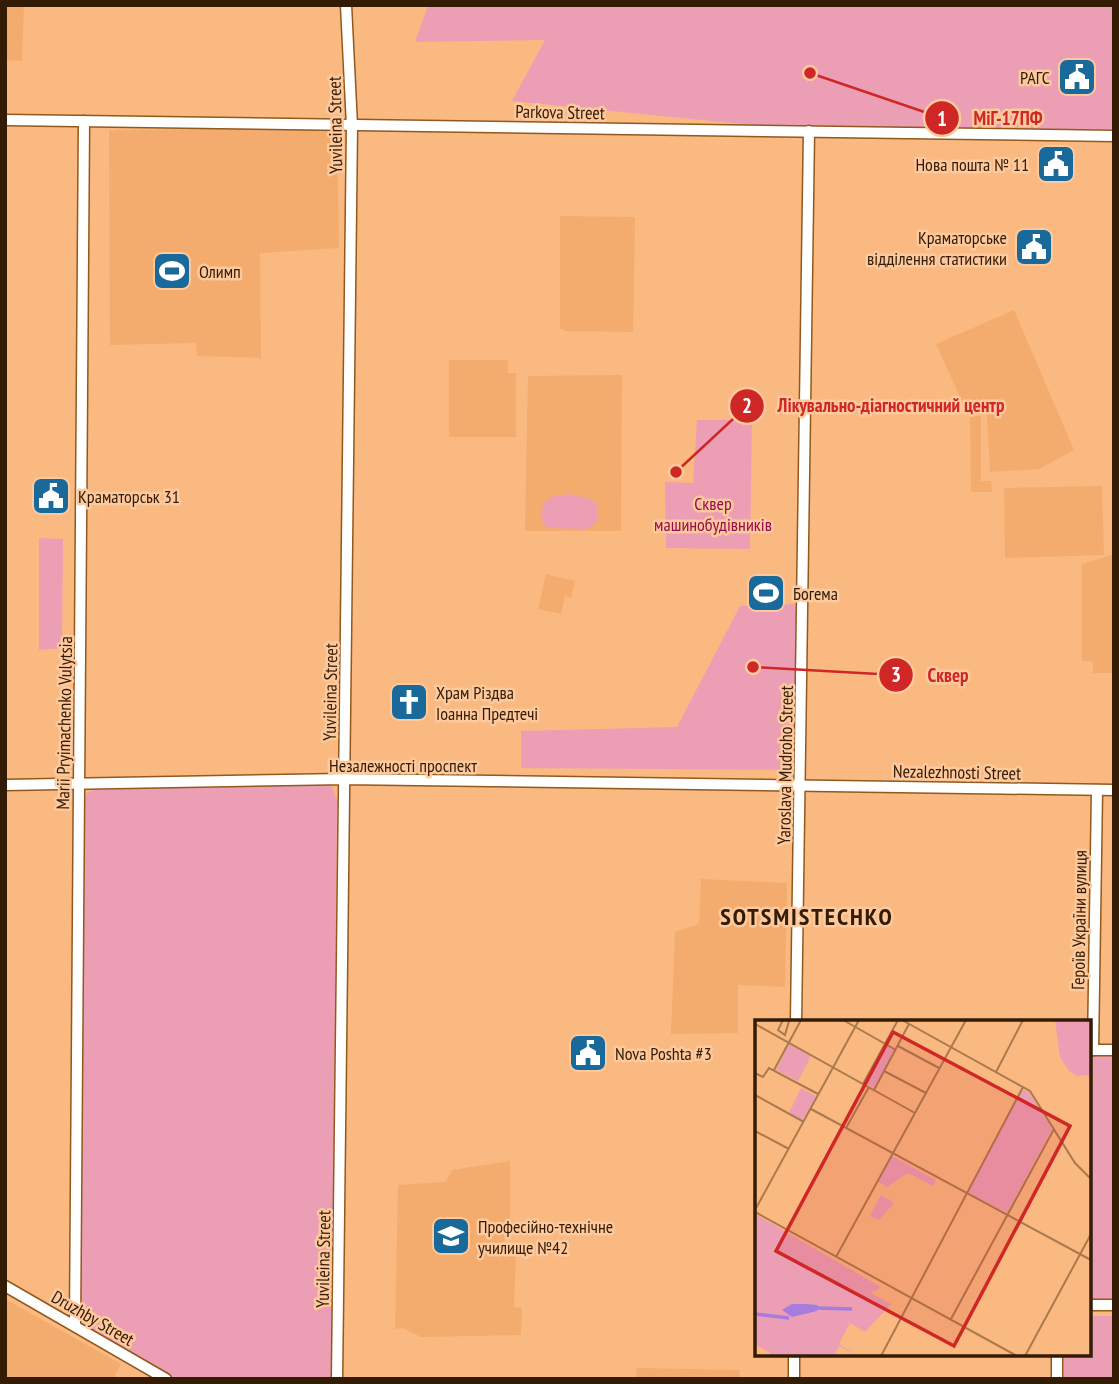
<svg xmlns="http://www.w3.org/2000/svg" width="1119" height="1384" viewBox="0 0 1119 1384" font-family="'PT Sans Narrow',sans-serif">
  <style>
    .built { fill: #f3ac6e }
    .green { fill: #ec9fb4 }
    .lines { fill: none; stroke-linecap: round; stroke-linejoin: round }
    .minor-casing { stroke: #92581c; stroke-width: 13 }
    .minor { stroke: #fff; stroke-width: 10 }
    .labels { text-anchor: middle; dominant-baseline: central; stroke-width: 5; stroke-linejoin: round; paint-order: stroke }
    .poi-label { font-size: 18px; fill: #331b04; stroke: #fec99d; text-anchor: start }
    .street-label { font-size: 18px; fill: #331b04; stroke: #fec99d }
    .park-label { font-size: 18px; fill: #9a0c4e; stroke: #fec99d }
    .district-label { font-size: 24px; font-weight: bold; letter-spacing: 2px; fill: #331b04; stroke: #fec99d }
    .inset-river { fill: none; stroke: #a67ddf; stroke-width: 3.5 }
    .inset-road { fill: none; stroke: #aa7a4e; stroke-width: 2 }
    .view { fill: #ce2726; fill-opacity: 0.15; stroke: #ce2726; stroke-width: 3.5 }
    .inset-edge { fill: none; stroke: #331b04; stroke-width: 3.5 }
    .leader { fill: none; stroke: #ce2726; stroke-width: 2.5 }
    .callout-dot { fill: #ce2726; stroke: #fec99d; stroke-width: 2.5 }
    .mark-label { font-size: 21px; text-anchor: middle; font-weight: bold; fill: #fff }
    .callout-label { font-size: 19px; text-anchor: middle; font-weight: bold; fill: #ce2726; stroke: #fec99d; stroke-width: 5; stroke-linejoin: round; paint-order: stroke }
  </style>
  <rect width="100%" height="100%" fill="#fab980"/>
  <g class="built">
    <path d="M5,5H24L22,61L5,60Z"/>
    <path d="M337,128L339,248L260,253L261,358L197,356L196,343L110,345L109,130Z"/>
    <path d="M560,216L635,217L633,332L565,331L560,328Z"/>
    <path d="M1014,310L1074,450L1039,469L990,472L987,414L966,410L936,344Z"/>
    <path d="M449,360H508V373H516V437H449Z"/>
    <path d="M622,375L621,531H525L528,376Z"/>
    <path d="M970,416H981V481H991L992,492H971Z"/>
    <path d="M1102,486L1104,555L1005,558L1004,488Z"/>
    <path d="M1114,554V673H1093V662L1082,661V564Z"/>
    <path d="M546,574L575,581L571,598L565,596L561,614L538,609Z"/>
    <path d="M701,879L787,883L785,987L738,985V1033L671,1034L675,932L699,924Z"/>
    <path d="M510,1161V1222L505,1223L504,1249L516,1250L514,1307L522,1308L521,1335L421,1337L403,1328L395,1329L398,1185L445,1182L452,1170Z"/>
    <path d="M5,1299L121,1364L113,1379H5Z"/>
    <path d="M637,1368L740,1370L739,1379H636Z"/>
  </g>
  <g class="green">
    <path d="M428,5H1114V129H791L512,101L545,40L415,42Z"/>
    <path d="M697,420H752L750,549L666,548L665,482L693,483Z"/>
    <path d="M570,494L590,499L597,504V522L587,529L547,528L541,519L543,504L551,497Z"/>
    <path d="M39,538L63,539L62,648L39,650Z"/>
    <path d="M799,604L795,770L521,768V731L677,727L740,606Z"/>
    <path d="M331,784L337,800L332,1379H175L93,1331L79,1304L84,801L87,793L93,790Z"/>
    <rect x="1089" y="1056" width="25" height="244"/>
    <path d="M1089,1316H1114V1379H1064V1354H1089Z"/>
  </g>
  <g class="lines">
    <defs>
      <g id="minor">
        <path d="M5,120L1114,136"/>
        <path d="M5,785L344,779L1114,790"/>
        <path d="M796,1022L809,131"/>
        <path d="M1090,1050H1114"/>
        <path d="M1093,1050L1097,790"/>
        <path d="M5,1286L166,1379"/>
        <path d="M1089,1305H1114"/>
        <path d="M75,1325L84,121"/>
        <path d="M337,1379L352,126L346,5"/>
        <path d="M794,1379V1354"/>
        <path d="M1057,1379V1354"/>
      </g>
    </defs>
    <use href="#minor" class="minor-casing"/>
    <use href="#minor" class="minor"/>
  </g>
  <defs>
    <symbol id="civic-square" viewBox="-11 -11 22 22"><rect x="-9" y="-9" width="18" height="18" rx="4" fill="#196a9b" stroke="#fec99d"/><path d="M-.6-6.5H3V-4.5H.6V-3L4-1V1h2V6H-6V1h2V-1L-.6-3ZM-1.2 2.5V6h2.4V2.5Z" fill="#fff"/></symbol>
    <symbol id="stadium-square" viewBox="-11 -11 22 22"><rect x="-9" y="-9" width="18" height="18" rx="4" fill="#196a9b" stroke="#fec99d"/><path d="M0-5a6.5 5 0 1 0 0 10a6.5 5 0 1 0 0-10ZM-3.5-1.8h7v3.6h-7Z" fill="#fff"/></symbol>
    <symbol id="church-square" viewBox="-11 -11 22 22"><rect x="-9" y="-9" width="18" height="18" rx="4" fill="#196a9b" stroke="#fec99d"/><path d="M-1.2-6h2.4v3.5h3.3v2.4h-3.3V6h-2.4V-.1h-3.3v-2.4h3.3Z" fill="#fff"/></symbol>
    <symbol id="university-square" viewBox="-11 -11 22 22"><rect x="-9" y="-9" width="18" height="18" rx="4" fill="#196a9b" stroke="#fec99d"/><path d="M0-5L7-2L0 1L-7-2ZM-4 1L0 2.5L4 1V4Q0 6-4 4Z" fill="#fff"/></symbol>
  </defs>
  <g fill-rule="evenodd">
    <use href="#civic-square" x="1055" y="55" width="44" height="44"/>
    <use href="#civic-square" x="1034" y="142" width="44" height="44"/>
    <use href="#civic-square" x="1012" y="225" width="44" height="44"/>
    <use href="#stadium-square" x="150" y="249" width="44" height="44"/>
    <use href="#civic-square" x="29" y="474" width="44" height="44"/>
    <use href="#stadium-square" x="744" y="571" width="44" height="44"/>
    <use href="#church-square" x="387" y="680" width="44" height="44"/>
    <use href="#civic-square" x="566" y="1031" width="44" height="44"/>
    <use href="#university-square" x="429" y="1214" width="44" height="44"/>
  </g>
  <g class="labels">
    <g class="poi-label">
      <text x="1050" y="77" text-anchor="end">РАГС</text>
      <text x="1029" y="164" text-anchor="end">Нова пошта № 11</text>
      <text x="1007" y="237" text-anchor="end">Краматорське<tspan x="1007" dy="21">відділення статистики</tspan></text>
      <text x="199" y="271">Олимп</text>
      <text x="78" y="496">Краматорськ 31</text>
      <text x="793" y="593">Богема</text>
      <text x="436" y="692">Храм Різдва<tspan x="436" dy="21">Іоанна Предтечі</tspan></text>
      <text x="615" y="1053">Nova Poshta #3</text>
      <text x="478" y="1226">Професійно-технічне<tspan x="478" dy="21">училище №42</tspan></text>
    </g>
    <g class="street-label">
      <text transform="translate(560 112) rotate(1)">Parkova Street</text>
      <text transform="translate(335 125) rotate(-91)">Yuvileina Street</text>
      <text transform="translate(330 692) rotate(-89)">Yuvileina Street</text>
      <text transform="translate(64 723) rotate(-89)">Marii Pryimachenko Vulytsia</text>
      <text x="403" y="765">Незалежності проспект</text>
      <text transform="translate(785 765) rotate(-89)">Yaroslava Mudroho Street</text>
      <text transform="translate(957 772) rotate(1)">Nezalezhnosti Street</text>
      <text transform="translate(1079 920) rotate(-89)">Героїв України вулиця</text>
      <text transform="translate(323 1259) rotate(-89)">Yuvileina Street</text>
      <text transform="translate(93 1318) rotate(30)">Druzhby Street</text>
    </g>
    <g class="park-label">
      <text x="713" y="503">Сквер<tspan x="713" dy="21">машинобудівників</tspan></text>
    </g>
    <g class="district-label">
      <text x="807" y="916">SOTSMISTECHKO</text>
    </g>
  </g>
  <g transform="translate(755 1020)">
    <rect width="336" height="336" fill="#fab980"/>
    <path d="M300,0H336V55L322,56L314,51L305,37ZM34,24L56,36L43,61L21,50ZM130,25L139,30L119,68L110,63ZM46,68L61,76L48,100L34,93ZM267,70L273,71L297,109L252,193L212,173ZM137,136L181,160L178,166L153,153L132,167L123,162ZM126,175L139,183L124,200L115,196ZM0,194L126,267L116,273L136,284L110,312L95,303L84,324L103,336L84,326L79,336H20L0,324Z" fill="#ec9fb4"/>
    <path d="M37,284H51L63,285L62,291L37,297L27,290Z" fill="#a67ddf"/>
    <path class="inset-river" d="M62,288L97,289M0,294L34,298"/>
    <path class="inset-road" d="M28,0L23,10L30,15L34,1M88,0L141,30M147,0L275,71L320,143L336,159M0,4L160,93M143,26L184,48M19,50L46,0M129,51L171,73M241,52L268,0M0,53L8,57L14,48L63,74M108,64L143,0M119,70L154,4M0,75L49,102M56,89L336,240M91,108L114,67M0,111L34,129M0,190L104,0M0,192L262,336M81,237L211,0M196,299L299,109M126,336L268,67M270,336L336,214"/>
    <path class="view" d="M138,12L315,106L199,326L21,231Z"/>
    <rect width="336" height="336" class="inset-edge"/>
  </g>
  <path class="leader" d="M810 73L942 118M676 472L747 406M753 667L896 675"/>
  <g class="callout-dot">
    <circle cx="810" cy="73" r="7"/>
    <circle cx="676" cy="472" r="7"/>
    <circle cx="753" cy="667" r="7"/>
    <circle cx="942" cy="118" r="18"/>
    <circle cx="747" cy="406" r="18"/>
    <circle cx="896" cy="675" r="18"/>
  </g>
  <g class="mark-label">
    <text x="942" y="126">1</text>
    <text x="747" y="413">2</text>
    <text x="896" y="682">3</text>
  </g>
  <g class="callout-label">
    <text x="1008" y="125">МіГ-17ПФ</text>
    <text x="891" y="412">Лікувально-діагностичний центр</text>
    <text x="948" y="682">Сквер</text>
  </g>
  <rect width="1119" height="1384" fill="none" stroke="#331b04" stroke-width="14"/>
</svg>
